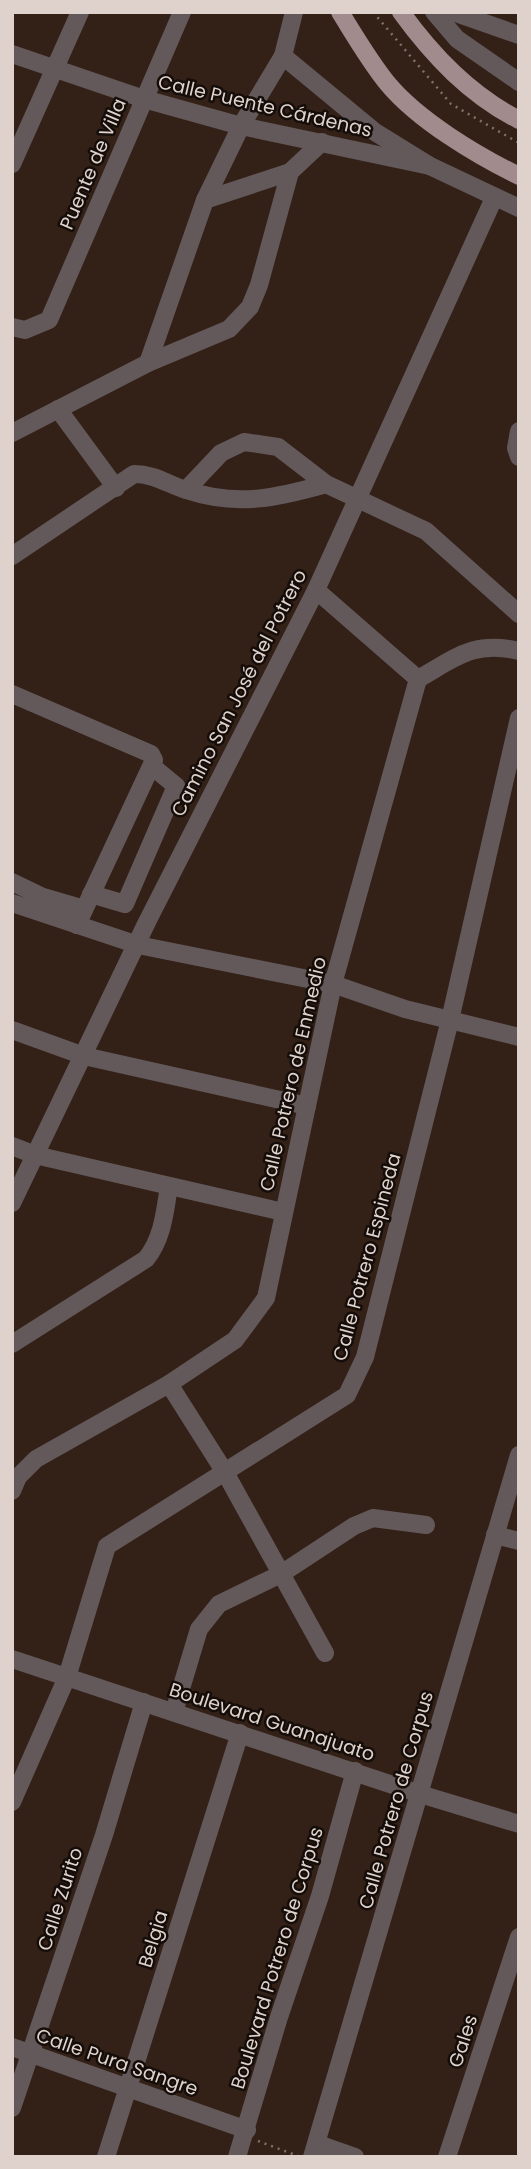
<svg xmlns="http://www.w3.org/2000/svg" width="531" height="2169" viewBox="0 0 531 2169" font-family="Poppins,sans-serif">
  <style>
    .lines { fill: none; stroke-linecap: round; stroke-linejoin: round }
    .path { stroke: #817169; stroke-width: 2.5; stroke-dasharray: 2 5; stroke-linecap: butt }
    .minor { stroke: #64595a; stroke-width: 18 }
    .major { stroke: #a28b8d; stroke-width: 18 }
    .labels { text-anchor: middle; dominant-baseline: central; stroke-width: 5; stroke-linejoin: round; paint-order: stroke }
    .street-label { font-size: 19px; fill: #dfd2cc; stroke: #150d09 }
  </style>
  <rect width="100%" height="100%" fill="#332118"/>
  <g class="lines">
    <g class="path">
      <path d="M373,12L451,104L519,143"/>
      <path d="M258,2141L298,2156"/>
    </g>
    <g class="minor">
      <path d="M434,12L457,39L519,82"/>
      <path d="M453,12L519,35"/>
      <path d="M12,54L144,99L241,126L430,166"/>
      <path d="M283,56L375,132L430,166L519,208"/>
      <path d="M12,164L80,12"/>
      <path d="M205,200L290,172"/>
      <path d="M12,327L25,330L49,320L182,12"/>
      <path d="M148,363L205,200L241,126L283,56L294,12"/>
      <path d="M58,409L116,488"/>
      <path d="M519,431L516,448L519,457"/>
      <path d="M12,433L148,363L229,329L250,307L259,285L290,172L322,142"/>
      <path d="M186,490L221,453L244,442L278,447L326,484L426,531L519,614"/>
      <path d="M12,556L134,474C155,474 167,484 186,490C237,507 277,498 326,484"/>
      <path d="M316,590L418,679"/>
      <path d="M418,679C455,658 474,640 519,651"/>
      <path d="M12,694L151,754L154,760L77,925"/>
      <path d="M12,882L43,897L84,909"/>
      <path d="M91,894L125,904L176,786L153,767"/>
      <path d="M12,903L138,945L333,984L405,1009L519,1037"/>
      <path d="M12,1030L84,1056L307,1106"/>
      <path d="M12,1146L35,1155L283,1212"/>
      <path d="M12,1203L147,922L316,590L494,198"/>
      <path d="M12,1344L146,1259C163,1238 165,1211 169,1186"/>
      <path d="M169,1384L226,1474L325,1653"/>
      <path d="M12,1491L18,1477L36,1459L169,1384L235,1340L266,1298L333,984L418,679"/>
      <path d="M495,1535L519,1541"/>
      <path d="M12,1659L420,1794L519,1824"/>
      <path d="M174,1712L199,1629L219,1604L281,1574L354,1526L373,1518L426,1525"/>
      <path d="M12,1802L67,1677L107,1546L347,1395L365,1357L450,1020L519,718"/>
      <path d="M12,2047L247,2130"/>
      <path d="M12,2108L104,1835L144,1702"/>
      <path d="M318,2144L355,2157"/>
      <path d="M106,2157L240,1733"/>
      <path d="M237,2157L279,2017L320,1896L355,1771"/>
      <path d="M312,2157L519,1455"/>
      <path d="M447,2157L519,1937"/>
    </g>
    <g class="major">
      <path d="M340,12C355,36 370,62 388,84C418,120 476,155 519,176"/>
      <path d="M401,12C433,56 470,95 519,120"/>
    </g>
  </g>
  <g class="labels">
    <g class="street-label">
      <text transform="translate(265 106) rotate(13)">Calle Puente Cárdenas</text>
      <text transform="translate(93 164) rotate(-67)">Puente de Villa</text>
      <text transform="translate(239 693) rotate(-63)">Camino San José del Potrero</text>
      <text transform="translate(293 1074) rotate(-77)">Calle Potrero de Enmedio</text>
      <text transform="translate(367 1257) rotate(-75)">Calle Potrero Espineda</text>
      <text transform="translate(272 1722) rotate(18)">Boulevard Guanajuato</text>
      <text transform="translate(396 1800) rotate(-74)">Calle Potrero de Corpus</text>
      <text transform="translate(60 1899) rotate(-72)">Calle Zurito</text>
      <text transform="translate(153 1939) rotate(-73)">Belgia</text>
      <text transform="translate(277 1958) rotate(-73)">Boulevard Potrero de Corpus</text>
      <text transform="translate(463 2041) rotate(-72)">Gales</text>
      <text transform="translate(117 2062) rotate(19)">Calle Pura Sangre</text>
    </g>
  </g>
  <rect width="531" height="2169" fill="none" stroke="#dfd2cc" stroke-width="28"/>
</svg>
